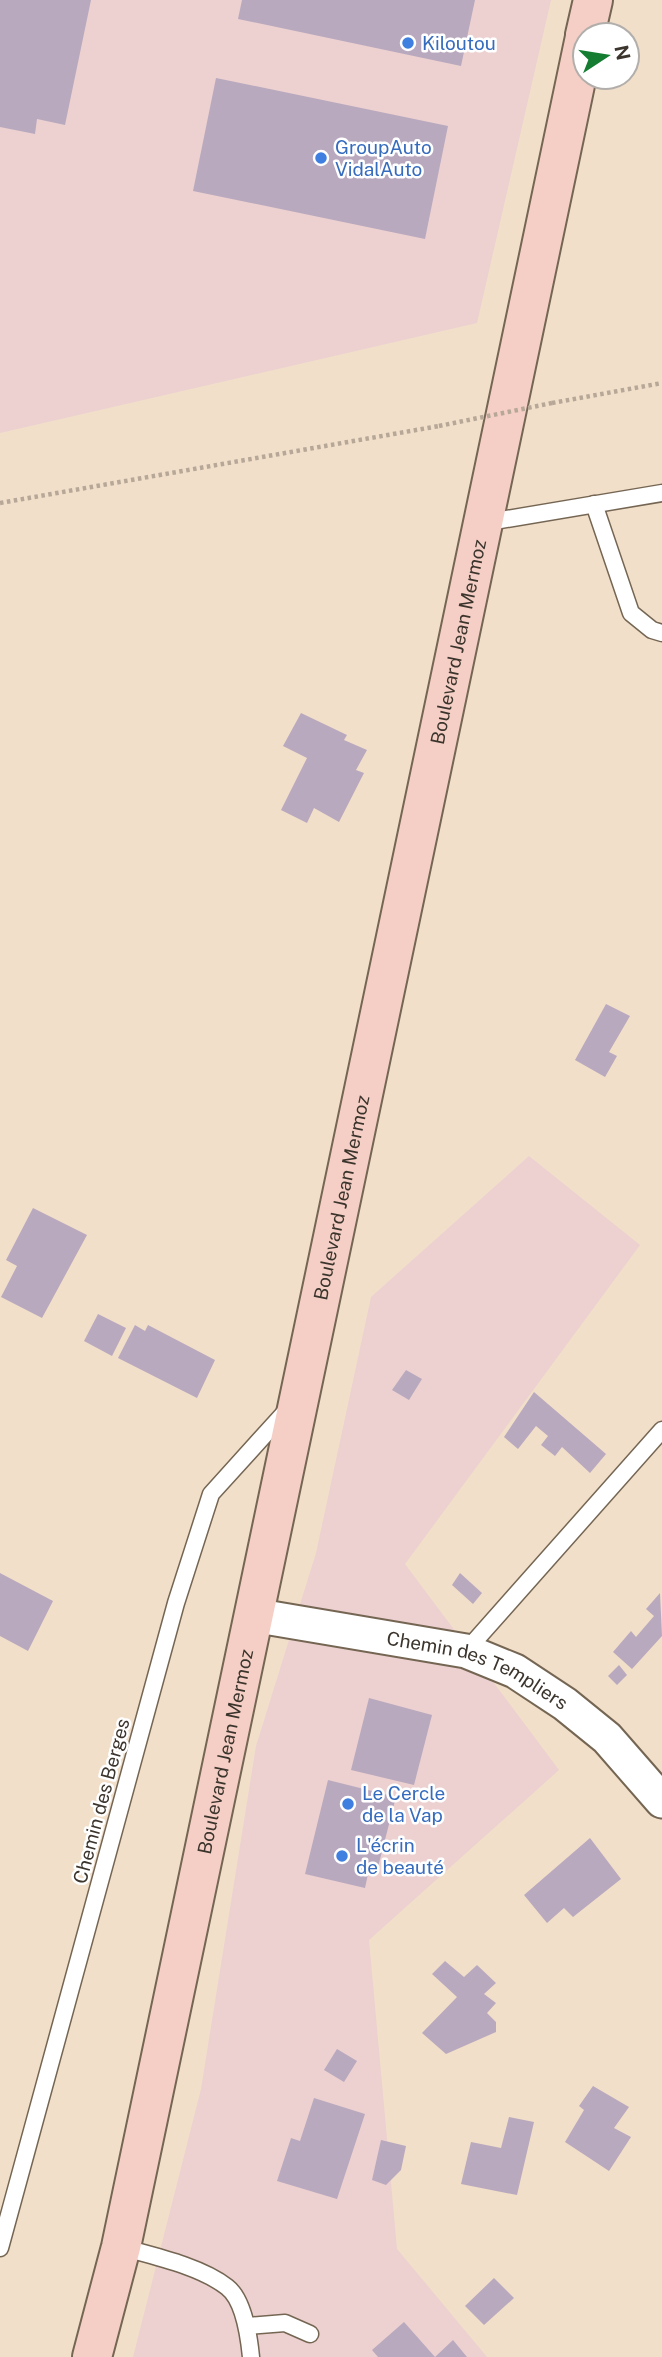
<svg xmlns="http://www.w3.org/2000/svg" width="662" height="2357" viewBox="0 0 662 2357" font-family="'Public Sans',sans-serif">
  <style>
    .industrial { fill: #ecd1d0 }
    .building { fill: #b9a9be }
    .lines { fill: none; stroke-linecap: round; stroke-linejoin: round }
    .lane-casing { stroke: #756653; stroke-width: 19 }
    .street-casing { stroke: #756653; stroke-width: 37 }
    .secondary-casing { stroke: #756653; stroke-width: 42 }
    .path { stroke: #b6a797; stroke-width: 4.5; stroke-dasharray: 3.5 3.5; stroke-linecap: butt }
    .lane { stroke: #fff; stroke-width: 16 }
    .street { stroke: #fff; stroke-width: 33 }
    .secondary { stroke: #f5cfc5; stroke-width: 38 }
    .path-bridge { stroke: #b6a797; stroke-width: 4.5; stroke-dasharray: 3.5 3.5; stroke-linecap: butt }
    .shop-dot { fill: #3f7fe0; stroke: #fff; stroke-width: 2.5 }
    .labels { text-anchor: middle; dominant-baseline: central; stroke-width: 5; stroke-linejoin: round; paint-order: stroke }
    .shop-label { font-size: 19px; fill: #366cbe; stroke: #fff; text-anchor: start }
    .street-label { font-size: 19px; fill: #3c352d; stroke: #fff }
  </style>
  <rect width="100%" height="100%" fill="#f1dfca"/>
  <g class="industrial">
    <path d="M0,0H551L477,323L0,433Z"/>
    <path d="M529,1156L640,1245L405,1564L559,1770L369,1940L397,2249L487,2357H133L201,2089L256,1746L316,1553L371,1297Z"/>
  </g>
  <g class="building">
    <path d="M0,0H91L65,125L37,119L35,134L0,127Z"/>
    <path d="M242,0H475L461,66L238,19Z"/>
    <path d="M216,78L448,126L425,239L193,191Z"/>
    <path d="M301,713L347,735L344,740L367,750L356,770L364,773L339,822L314,808L307,823L281,810L307,758L283,746Z"/>
    <path d="M606,1004L630,1016L609,1052L617,1056L605,1077L575,1060Z"/>
    <path d="M33,1208L87,1235L42,1318L1,1297L17,1266L6,1260Z"/>
    <path d="M98,1314L126,1328L112,1356L84,1341Z"/>
    <path d="M135,1325L145,1331L148,1325L215,1360L197,1398L118,1358Z"/>
    <path d="M406,1370L422,1379L409,1400L392,1390Z"/>
    <path d="M534,1392L606,1454L590,1473L562,1447L555,1456L541,1445L548,1436L536,1426L518,1449L504,1437Z"/>
    <path d="M0,1573L53,1601L28,1651L0,1636Z"/>
    <path d="M460,1573L482,1593L473,1604L452,1585Z"/>
    <path d="M660,1593L662,1636L632,1669L613,1652L631,1631L636,1637L654,1616L646,1609Z"/>
    <path d="M619,1665L627,1675L617,1685L608,1676Z"/>
    <path d="M369,1698L432,1715L414,1785L351,1770Z"/>
    <path d="M328,1780L396,1797L378,1867L370,1865L365,1888L305,1874Z"/>
    <path d="M590,1838L621,1879L573,1917L564,1908L547,1923L524,1895Z"/>
    <path d="M445,1961L464,1977L477,1965L496,1983L484,1994L496,2003L487,2013L496,2022V2032L446,2054L422,2033L457,1997L432,1974Z"/>
    <path d="M337,2049L357,2061L344,2082L324,2070Z"/>
    <path d="M593,2086L629,2107L614,2128L631,2137L609,2171L565,2142L584,2110L579,2106Z"/>
    <path d="M314,2098L365,2114L337,2199L277,2181L291,2138L300,2141Z"/>
    <path d="M509,2117L534,2122L517,2195L461,2184L471,2142L501,2148Z"/>
    <path d="M381,2140L406,2146L401,2170L386,2185L372,2180Z"/>
    <path d="M494,2278L514,2298L484,2325L465,2306Z"/>
    <path d="M404,2322L435,2357L453,2340L467,2357H378L372,2350Z"/>
  </g>
  <g class="lines">
    <defs>
      <g id="lane">
        <path d="M594,504L631,613L652,630L662,633"/>
        <path d="M483,523L662,493"/>
        <path d="M466,1651L662,1430"/>
        <path d="M121,2247C153,2256 200,2266 227,2287C244,2300 249,2337 251,2357"/>
        <path d="M0,2248L176,1603L211,1494L287,1410"/>
        <path d="M248,2326L285,2323L310,2334"/>
      </g>
      <g id="street">
        <path id="s1" d="M253,1615L466,1651L515,1671L565,1704L607,1738L662,1801"/>
      </g>
      <g id="secondary">
        <path d="M585,35L593,0"/>
        <path id="s2" d="M92,2357L121,2247L585,37"/>
      </g>
    </defs>
    <use href="#lane" class="lane-casing"/>
    <use href="#street" class="street-casing"/>
    <use href="#secondary" class="secondary-casing"/>
    <g class="path">
      <path d="M552,403L662,383"/>
      <path d="M0,503L439,426"/>
    </g>
    <use href="#lane" class="lane"/>
    <use href="#street" class="street"/>
    <use href="#secondary" class="secondary"/>
    <path class="path-bridge" d="M439,426L552,403"/>
  </g>
  <g class="shop-dot">
    <circle cx="408" cy="43" r="7"/>
    <circle cx="321" cy="158" r="7"/>
    <circle cx="348" cy="1804" r="7"/>
    <circle cx="342" cy="1856" r="7"/>
  </g>
  <g class="labels">
    <g class="shop-label">
      <text x="422" y="43">Kiloutou</text>
      <text x="335" y="147">GroupAuto<tspan x="335" dy="22">VidalAuto</tspan></text>
      <text x="362" y="1793">Le Cercle<tspan x="362" dy="22">de la Vap</tspan></text>
      <text x="356" y="1845">L'écrin<tspan x="356" dy="22">de beauté</tspan></text>
    </g>
    <g class="street-label">
      <text stroke="none"><textPath href="#s2" startOffset="1754">Boulevard Jean Mermoz</textPath></text>
      <text stroke="none"><textPath href="#s2" startOffset="1186">Boulevard Jean Mermoz</textPath></text>
      <text stroke="none"><textPath href="#s1" startOffset="233">Chemin des Templiers</textPath></text>
      <text stroke="none"><textPath href="#s2" startOffset="620">Boulevard Jean Mermoz</textPath></text>
      <text transform="translate(101 1801) rotate(-75)">Chemin des Berges</text>
    </g>
  </g>
  <g transform="translate(606 56) rotate(78)"><circle r="33" fill="#ffffff" stroke="#b1aeab" stroke-width="2"/>
  <path d="M0-5L12 26L0 18L-12 26Z" fill="#147d31"/>
  <text y="-10" font-size="19" font-weight="bold" text-anchor="middle" fill="#3c352d">N</text>
  </g>
</svg>
